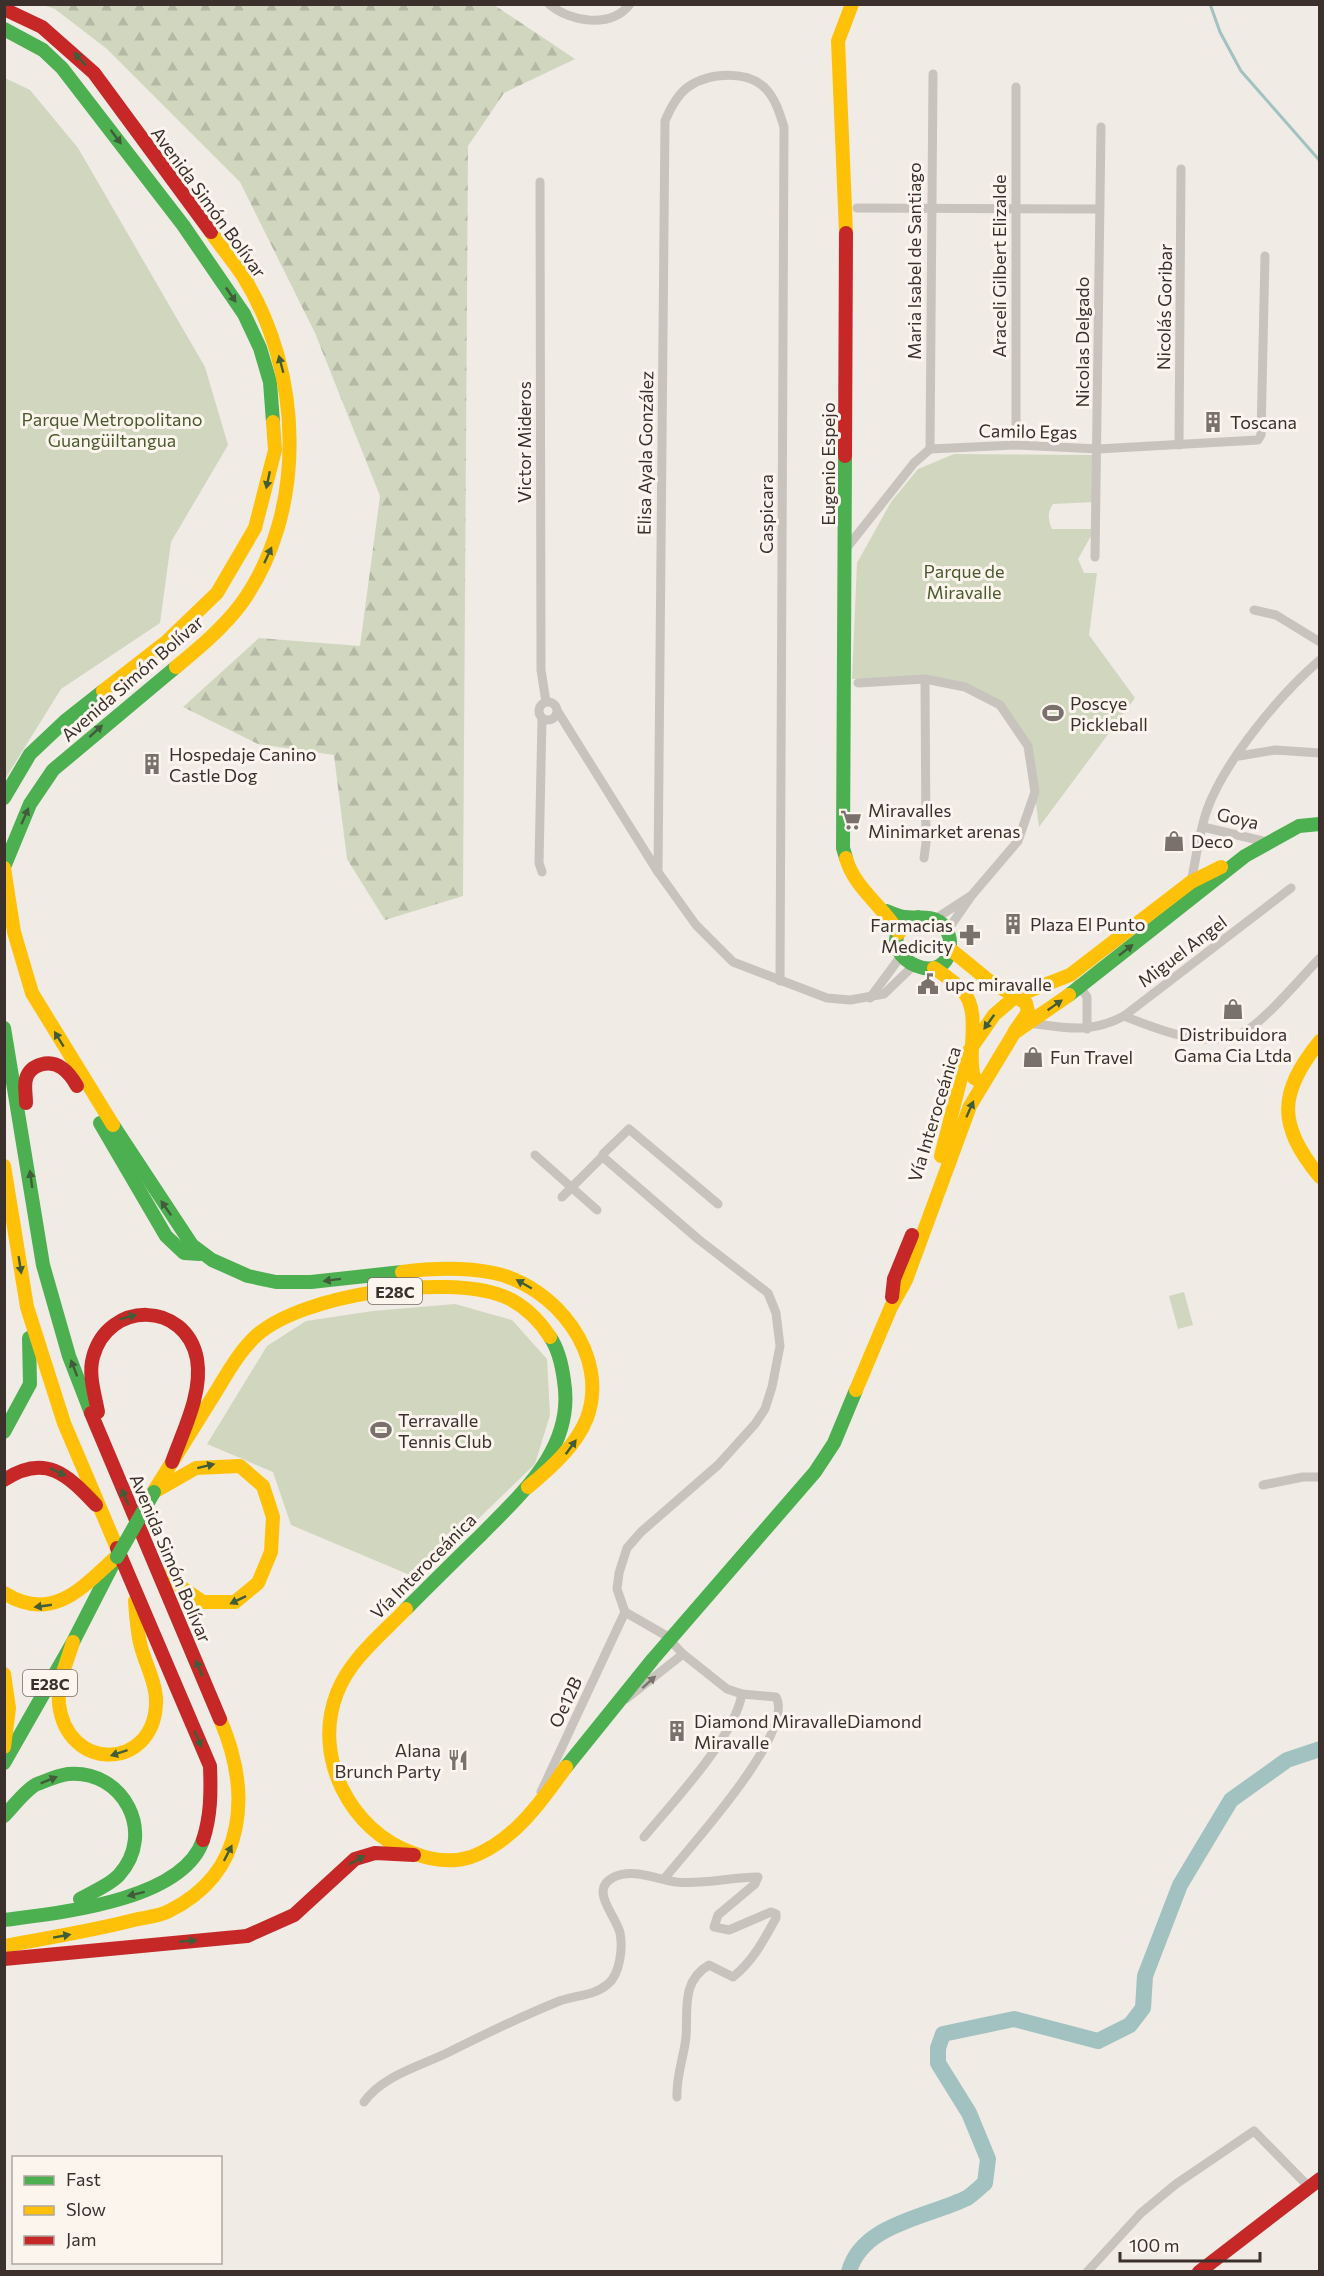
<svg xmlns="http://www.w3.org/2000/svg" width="1324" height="2276" viewBox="0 0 1324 2276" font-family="Commissioner,sans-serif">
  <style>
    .forest { fill: url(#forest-firs) }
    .park { fill: #d1d6bf }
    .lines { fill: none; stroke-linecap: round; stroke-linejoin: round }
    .stream { stroke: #a1c2c1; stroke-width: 3 }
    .river { stroke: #a1c2c1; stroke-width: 16 }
    .street { stroke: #c9c3be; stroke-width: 9 }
    .fast { stroke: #4caf50; stroke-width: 14 }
    .slow { stroke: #ffc107; stroke-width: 14 }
    .jam { stroke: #c62828; stroke-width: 14 }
    .fast-bridge { stroke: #4caf50; stroke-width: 14 }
    .oneway { fill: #415c38 }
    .oneway2 { fill: #7b726d }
    .labels { text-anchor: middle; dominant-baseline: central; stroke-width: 6; stroke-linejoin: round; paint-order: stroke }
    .shield { fill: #fbf5ee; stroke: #756b66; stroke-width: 1.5 }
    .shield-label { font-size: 16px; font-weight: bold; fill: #3b302b }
    .street-label { font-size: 18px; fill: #3b302b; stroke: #fbf5ee }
    .park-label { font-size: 18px; fill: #4a5a2e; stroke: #fbf5ee }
    .poi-label { font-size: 18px; fill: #3b302b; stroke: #fbf5ee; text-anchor: start }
  </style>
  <defs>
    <pattern id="forest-firs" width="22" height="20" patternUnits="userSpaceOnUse" patternTransform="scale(1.5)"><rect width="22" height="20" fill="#d1d6bf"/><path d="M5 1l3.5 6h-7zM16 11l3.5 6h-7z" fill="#b4b8a4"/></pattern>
  </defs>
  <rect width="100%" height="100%" fill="#f0ebe5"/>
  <path class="forest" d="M43,5H494L575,59L504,93L468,146L463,896L385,920L347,859L334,755L258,744L183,707L259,638L360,646L380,496L315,333L240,182L107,49L55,9Z"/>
  <g class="park">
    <path d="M5,78L30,90L78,148L205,367L228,445L171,542L160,623L61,689L5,779Z"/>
    <path d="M954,454L1093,455L1095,502L1053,504C1047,513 1048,520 1052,529H1095L1078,559L1084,573H1097L1089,635L1135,698L1039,827L1029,748L1002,709L967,688L925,677L852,679L857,563L891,502L918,469Z"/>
    <path d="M1184,1292L1193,1325L1178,1329L1169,1296Z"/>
    <path d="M455,1304L512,1320L547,1359L550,1415L535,1464L417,1578L291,1525L273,1472L207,1444L267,1346L306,1321L373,1311Z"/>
  </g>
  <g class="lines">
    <path class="stream" d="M1210,4L1220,32L1241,71L1320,161"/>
    <path class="river" d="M849,2272C861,2224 928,2217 967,2198C973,2194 979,2188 985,2183L988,2159L969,2113L938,2063V2048L943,2034L1014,2019L1098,2041L1130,2025L1143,2008L1145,1976L1180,1885L1231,1800L1287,1760L1320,1749"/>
    <g class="street">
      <path d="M549,4C570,22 611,29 630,4"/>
      <path d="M540,182L541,670L546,702"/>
      <path d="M857,208L1098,209"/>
      <path d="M1016,445V87"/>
      <path d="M1179,445L1181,169"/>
      <path d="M930,449L933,74"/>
      <path d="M845,550L914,463L930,449L1016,445L1098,449L1258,440L1261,435L1265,256"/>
      <path d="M1095,557L1101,127"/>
      <path d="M1254,610L1276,615L1320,642"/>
      <path d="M858,683L925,679L965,687L1000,705L1028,746L1035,792L1018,841L972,895L947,931"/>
      <circle cx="548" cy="711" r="9"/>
      <path d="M558,712L658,872L696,925L733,962L827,998L850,1000L884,994L912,967"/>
      <path d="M542,718L539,863L542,872"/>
      <path d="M1239,756L1275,750L1320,753"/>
      <path d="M1203,827L1267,842"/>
      <path d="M924,858L926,843L925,679"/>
      <path d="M658,872L665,121C670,109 677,95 688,87C709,72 748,70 766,89C776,100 780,114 784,127L780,981"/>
      <path d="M1191,882C1196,859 1199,833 1207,810C1224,762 1280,694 1320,660"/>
      <path d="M935,919L972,895"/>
      <path d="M1078,984L1087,997V1029"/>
      <path d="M870,998L901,956"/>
      <path d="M1124,1016C1157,1029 1204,1049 1240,1034C1261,1026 1302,976 1320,958"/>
      <path d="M1029,1023C1066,1028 1090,1034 1124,1016L1291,888"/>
      <path d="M535,1155L597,1210"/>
      <path d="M562,1197L603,1156"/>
      <path d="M1263,1485L1303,1477H1320"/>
      <path d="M625,1612L617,1589L619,1573L627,1548L641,1532L718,1465L755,1424L765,1409L772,1387L780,1346L776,1313L768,1293L698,1239L603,1157V1154L629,1129L718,1204"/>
      <path d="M625,1612L665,1635L683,1654L727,1689L742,1694L776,1697C796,1732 688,1849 664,1879"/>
      <path d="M626,1699L683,1654"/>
      <path d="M541,1792L625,1612"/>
      <path d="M644,1837C673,1802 734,1738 742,1694"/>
      <path d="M364,2102C383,2075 421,2066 449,2052C485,2034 520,2017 557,2002C575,1995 594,1996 608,1984C620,1974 623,1948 620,1933C616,1915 588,1890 614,1877C633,1868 656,1879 676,1882C704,1885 731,1877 758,1877L755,1884L718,1915L714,1927L729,1930L771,1912L776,1914V1918C764,1940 753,1961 733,1977L709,1965C681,1981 688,2010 686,2037C684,2057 676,2076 677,2097"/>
      <path d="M1087,2272L1141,2213L1176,2184L1254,2131L1309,2187"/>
    </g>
    <g class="fast">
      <path d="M4,29L43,50L62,68L183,225L244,314L260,348L270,382L273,422"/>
      <path d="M845,456L843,848L846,858"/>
      <path d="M4,798L30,754L65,721L103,691"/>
      <path d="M4,867L30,804L53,770L176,667"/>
      <path d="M886,911C892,913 898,916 904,917C915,919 926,915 936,920C945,924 950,934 950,943C951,993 875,959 902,927C906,923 913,920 918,917"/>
      <path d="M1069,995L1245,856L1299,826L1320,824"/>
      <path d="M4,1028L43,1265L69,1356L91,1413"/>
      <path d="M100,1123L166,1236L184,1253L200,1254"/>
      <path d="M113,1125L192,1245L212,1260L248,1276L276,1282H311L402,1272"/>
      <path d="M4,1432L30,1384L29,1338"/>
      <path d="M406,1609C431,1584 456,1559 481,1535C523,1492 575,1447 564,1381C562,1365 559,1350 550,1337"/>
      <path d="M4,1763L73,1642L115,1560"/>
      <path d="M566,1767L653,1659L815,1472L834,1443L856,1390"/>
      <path d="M4,1816C14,1806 25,1790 37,1784C45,1781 59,1775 68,1774C123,1769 157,1833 119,1875C110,1885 92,1892 80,1899"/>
      <path d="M4,1920C58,1913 183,1901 203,1840"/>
    </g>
    <g class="slow">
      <path d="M846,233L838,41L852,4"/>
      <path d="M176,667C199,648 223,628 241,604C308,511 303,372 243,276C233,261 221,247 211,232"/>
      <path d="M103,691L166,642L217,593L255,528L275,450L273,422"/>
      <path d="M846,858C854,888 884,907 899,933"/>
      <path d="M4,868L14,932L32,993L113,1125"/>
      <path d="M950,949L988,980L1026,1003L1028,1012L1015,1031"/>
      <path d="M934,968C944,975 955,982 963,991C982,1014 966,1051 974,1078L983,1083"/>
      <path d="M1320,1041C1278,1093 1277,1125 1320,1177"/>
      <path d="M941,1156L967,1054L994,1015L1016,996L1070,975L1191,882L1221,867"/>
      <path d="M4,1166L27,1307L64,1423L117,1548"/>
      <path d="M402,1272C433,1268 464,1267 494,1273C555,1286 610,1355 587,1418C576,1446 551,1468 528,1487"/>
      <path d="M856,1390L891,1307L906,1280L970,1106L1014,1033L1069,995"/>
      <path d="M154,1491C173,1460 193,1429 212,1398C226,1376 238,1352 257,1335C304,1294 445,1274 503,1296C523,1304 539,1320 550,1337"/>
      <path d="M154,1492L196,1468L240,1466L263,1486L273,1517L271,1552L258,1583L235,1602H203L162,1574"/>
      <path d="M4,1593C52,1623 81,1589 116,1557"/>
      <path d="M406,1609C381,1635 350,1659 337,1693C312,1756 350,1831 413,1853C431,1860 452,1863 471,1857C513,1842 541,1802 566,1767"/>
      <path d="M73,1642C67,1662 57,1683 59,1704C67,1772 153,1771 156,1704C157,1685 146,1665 141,1647C137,1632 136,1616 135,1601"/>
      <path d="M4,1674L9,1708L4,1747"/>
      <path d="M4,1946C47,1938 91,1931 134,1920C145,1917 158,1917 169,1911C248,1872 251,1791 220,1719"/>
    </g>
    <g class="jam">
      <path d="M4,9L42,27L94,73L211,232"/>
      <path d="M845,456L846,233"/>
      <path d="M26,1103C26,1095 24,1086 26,1079C30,1064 50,1059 62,1068C68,1072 73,1079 77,1086"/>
      <path d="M892,1297L894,1279L912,1235"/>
      <path d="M98,1412C95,1395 88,1375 93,1357C108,1300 186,1301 197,1359C203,1393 183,1431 172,1462"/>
      <path d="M91,1413L220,1719"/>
      <path d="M4,1480C45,1453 67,1474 96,1505"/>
      <path d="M117,1548L210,1766C211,1792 211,1816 203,1840"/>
      <path d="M4,1959L247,1936L294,1915L355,1859L375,1853L414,1855"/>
      <path d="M1199,2272L1320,2179"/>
    </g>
    <path class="fast-bridge" d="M117,1557L154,1492"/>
  </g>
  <defs><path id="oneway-solid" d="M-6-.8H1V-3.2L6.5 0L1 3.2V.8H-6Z" transform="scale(1.5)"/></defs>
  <g class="oneway">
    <use href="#oneway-solid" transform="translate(80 59) rotate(-133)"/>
    <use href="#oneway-solid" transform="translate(116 137) rotate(53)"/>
    <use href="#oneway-solid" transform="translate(231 295) rotate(56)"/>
    <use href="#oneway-solid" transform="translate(281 364) rotate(-105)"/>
    <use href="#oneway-solid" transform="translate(268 480) rotate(102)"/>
    <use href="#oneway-solid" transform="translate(268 555) rotate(-65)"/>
    <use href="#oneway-solid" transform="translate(96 731) rotate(-42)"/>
    <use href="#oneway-solid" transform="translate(25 816) rotate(-66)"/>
    <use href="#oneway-solid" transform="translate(1126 950) rotate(-38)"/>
    <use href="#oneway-solid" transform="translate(1055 1005) rotate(-35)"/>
    <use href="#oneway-solid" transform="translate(989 1022) rotate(126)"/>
    <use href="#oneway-solid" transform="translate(59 1039) rotate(-121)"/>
    <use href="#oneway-solid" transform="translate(970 1109) rotate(-66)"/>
    <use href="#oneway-solid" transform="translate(31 1179) rotate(-98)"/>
    <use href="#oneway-solid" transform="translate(166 1208) rotate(-125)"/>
    <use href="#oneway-solid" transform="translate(20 1265) rotate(81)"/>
    <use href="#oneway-solid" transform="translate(332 1280) rotate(173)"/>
    <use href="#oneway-solid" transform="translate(524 1284) rotate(-150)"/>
    <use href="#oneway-solid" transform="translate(128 1317) rotate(-15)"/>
    <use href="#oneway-solid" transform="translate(74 1368) rotate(-111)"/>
    <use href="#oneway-solid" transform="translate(571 1447) rotate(-54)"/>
    <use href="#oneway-solid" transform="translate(206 1466) rotate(-14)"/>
    <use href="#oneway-solid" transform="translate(58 1472) rotate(26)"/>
    <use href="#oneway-solid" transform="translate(125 1497) rotate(-114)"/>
    <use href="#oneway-solid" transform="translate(238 1600) rotate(154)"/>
    <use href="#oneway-solid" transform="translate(43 1606) rotate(172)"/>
    <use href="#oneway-solid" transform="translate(199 1668) rotate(-113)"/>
    <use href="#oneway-solid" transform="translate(198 1739) rotate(67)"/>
    <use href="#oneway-solid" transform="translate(119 1753) rotate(162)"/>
    <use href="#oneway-solid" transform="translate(49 1780) rotate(-22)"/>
    <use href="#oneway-solid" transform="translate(228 1853) rotate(-63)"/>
    <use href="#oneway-solid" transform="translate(357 1860) rotate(-29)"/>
    <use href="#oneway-solid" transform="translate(136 1894) rotate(166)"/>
    <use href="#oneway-solid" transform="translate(62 1936) rotate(-10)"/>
    <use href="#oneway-solid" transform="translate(188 1941) rotate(-5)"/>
  </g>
  <use class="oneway2" href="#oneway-solid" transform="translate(649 1682) rotate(-42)"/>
  <defs>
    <symbol id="building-bare" viewBox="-9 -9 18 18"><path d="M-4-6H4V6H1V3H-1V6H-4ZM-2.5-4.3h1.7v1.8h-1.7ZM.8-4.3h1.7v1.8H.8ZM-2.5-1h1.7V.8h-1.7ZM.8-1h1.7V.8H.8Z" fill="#7a716c" stroke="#fbf5ee" stroke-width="2.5" paint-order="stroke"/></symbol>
    <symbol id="stadium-bare" viewBox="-9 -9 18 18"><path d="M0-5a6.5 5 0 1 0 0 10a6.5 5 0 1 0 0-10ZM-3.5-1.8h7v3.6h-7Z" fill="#7a716c" stroke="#fbf5ee" stroke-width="2.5" paint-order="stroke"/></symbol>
    <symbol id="supermarket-bare" viewBox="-9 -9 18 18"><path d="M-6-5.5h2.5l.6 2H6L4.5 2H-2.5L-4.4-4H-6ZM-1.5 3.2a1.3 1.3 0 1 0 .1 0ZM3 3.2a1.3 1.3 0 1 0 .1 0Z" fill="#7a716c" stroke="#fbf5ee" stroke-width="2.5" paint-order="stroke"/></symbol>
    <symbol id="shop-bare" viewBox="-9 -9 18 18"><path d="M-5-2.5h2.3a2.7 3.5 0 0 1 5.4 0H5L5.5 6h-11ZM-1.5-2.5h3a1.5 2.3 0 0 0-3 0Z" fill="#7a716c" stroke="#fbf5ee" stroke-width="2.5" paint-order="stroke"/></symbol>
    <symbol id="pharmacy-bare" viewBox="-9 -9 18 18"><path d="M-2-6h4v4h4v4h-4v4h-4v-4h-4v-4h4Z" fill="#7a716c" stroke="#fbf5ee" stroke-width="2.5" paint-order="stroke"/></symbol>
    <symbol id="civic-bare" viewBox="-9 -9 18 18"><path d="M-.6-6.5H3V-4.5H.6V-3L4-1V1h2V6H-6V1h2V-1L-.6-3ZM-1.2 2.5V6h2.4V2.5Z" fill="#7a716c" stroke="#fbf5ee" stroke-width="2.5" paint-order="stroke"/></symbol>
    <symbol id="restaurant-bare" viewBox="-9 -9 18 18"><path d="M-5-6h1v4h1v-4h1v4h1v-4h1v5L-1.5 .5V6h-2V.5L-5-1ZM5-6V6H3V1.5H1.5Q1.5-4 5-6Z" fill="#7a716c" stroke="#fbf5ee" stroke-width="2.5" paint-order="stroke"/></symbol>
  </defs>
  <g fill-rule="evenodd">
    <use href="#building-bare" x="1198" y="407" width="30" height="30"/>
    <use href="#stadium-bare" x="1038" y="698" width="30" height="30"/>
    <use href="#building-bare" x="137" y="749" width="30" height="30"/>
    <use href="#supermarket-bare" x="836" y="805" width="30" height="30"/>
    <use href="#shop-bare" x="1159" y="826" width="30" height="30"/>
    <use href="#building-bare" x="998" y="909" width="30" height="30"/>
    <use href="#pharmacy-bare" x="955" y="920" width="30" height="30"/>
    <use href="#civic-bare" x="913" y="969" width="30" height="30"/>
    <use href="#shop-bare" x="1218" y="994" width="30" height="30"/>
    <use href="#shop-bare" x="1018" y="1042" width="30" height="30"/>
    <use href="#stadium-bare" x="366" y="1415" width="30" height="30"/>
    <use href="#building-bare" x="662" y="1716" width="30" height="30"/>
    <use href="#restaurant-bare" x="443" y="1745" width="30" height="30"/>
  </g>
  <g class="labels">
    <g class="shield">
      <rect x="368" y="1278" width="54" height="26" rx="4.5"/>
      <rect x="23" y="1670" width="54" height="26" rx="4.5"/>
    </g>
    <g class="shield-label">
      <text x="395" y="1291">E28C</text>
      <text x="50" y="1683">E28C</text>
    </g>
    <g class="street-label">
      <text transform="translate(209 202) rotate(54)">Avenida Simón Bolívar</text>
      <text transform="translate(914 261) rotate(-90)">Maria Isabel de Santiago</text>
      <text transform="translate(999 266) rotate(-90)">Araceli Gilbert Elizalde</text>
      <text transform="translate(1164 307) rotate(-89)">Nicolás Goribar</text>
      <text transform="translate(1082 342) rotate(-90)">Nicolas Delgado</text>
      <text transform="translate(1028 431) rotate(1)">Camilo Egas</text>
      <text transform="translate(524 442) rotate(-90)">Victor Mideros</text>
      <text transform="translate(645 453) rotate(-89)">Elisa Ayala González</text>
      <text transform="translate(828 464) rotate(-90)">Eugenio Espejo</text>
      <text transform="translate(766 514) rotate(-90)">Caspicara</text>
      <text transform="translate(132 678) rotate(-41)">Avenida Simón Bolívar</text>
      <text transform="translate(1238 818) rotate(13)">Goya</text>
      <text transform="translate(1182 951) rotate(-37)">Miguel Angel</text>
      <text transform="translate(934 1114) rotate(-73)">Vía Interoceánica</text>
      <text transform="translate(171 1558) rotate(67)">Avenida Simón Bolívar</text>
      <text transform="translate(423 1566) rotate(-45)">Vía Interoceánica</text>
      <text transform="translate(565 1702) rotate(-65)">Oe12B</text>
    </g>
    <g class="park-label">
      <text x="112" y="419">Parque Metropolitano<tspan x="112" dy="21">Guangüiltangua</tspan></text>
      <text x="964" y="571">Parque de<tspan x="964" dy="21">Miravalle</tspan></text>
    </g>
    <g class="poi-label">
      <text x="1230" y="422">Toscana</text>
      <text x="1070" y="703">Poscye<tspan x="1070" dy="21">Pickleball</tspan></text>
      <text x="169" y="754">Hospedaje Canino<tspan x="169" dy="21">Castle Dog</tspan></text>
      <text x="868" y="810">Miravalles<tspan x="868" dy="21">Minimarket arenas</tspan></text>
      <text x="1191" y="841">Deco</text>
      <text x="1030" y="924">Plaza El Punto</text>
      <text x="953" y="925" text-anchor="end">Farmacias<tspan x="953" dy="21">Medicity</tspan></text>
      <text x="945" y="984">upc miravalle</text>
      <text x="1233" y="1034" text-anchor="middle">Distribuidora<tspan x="1233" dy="21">Gama Cia Ltda</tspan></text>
      <text x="1050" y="1057">Fun Travel</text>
      <text x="398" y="1420">Terravalle<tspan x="398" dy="21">Tennis Club</tspan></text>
      <text x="694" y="1721">Diamond MiravalleDiamond<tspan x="694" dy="21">Miravalle</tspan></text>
      <text x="441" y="1750" text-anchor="end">Alana<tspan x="441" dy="21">Brunch Party</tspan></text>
    </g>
  </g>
  <rect width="1324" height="2276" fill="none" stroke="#3b302b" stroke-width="12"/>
  <rect x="12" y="2156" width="210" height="108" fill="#fbf5ee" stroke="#aea6a0" stroke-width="1.5"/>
  <rect x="24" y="2176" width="30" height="9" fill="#4caf50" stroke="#aea6a0" stroke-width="1.5"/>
  <text x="66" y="2186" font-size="18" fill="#3b302b">Fast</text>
  <rect x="24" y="2206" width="30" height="9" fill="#ffc107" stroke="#aea6a0" stroke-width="1.5"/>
  <text x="66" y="2216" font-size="18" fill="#3b302b">Slow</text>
  <rect x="24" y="2236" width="30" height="9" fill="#c62828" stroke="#aea6a0" stroke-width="1.5"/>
  <text x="66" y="2246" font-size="18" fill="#3b302b">Jam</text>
  <path d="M1120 2252v9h140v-9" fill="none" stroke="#3b302b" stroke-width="3"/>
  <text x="1129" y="2252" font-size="18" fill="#3b302b" stroke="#fbf5ee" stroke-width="4.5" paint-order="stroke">100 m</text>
</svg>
